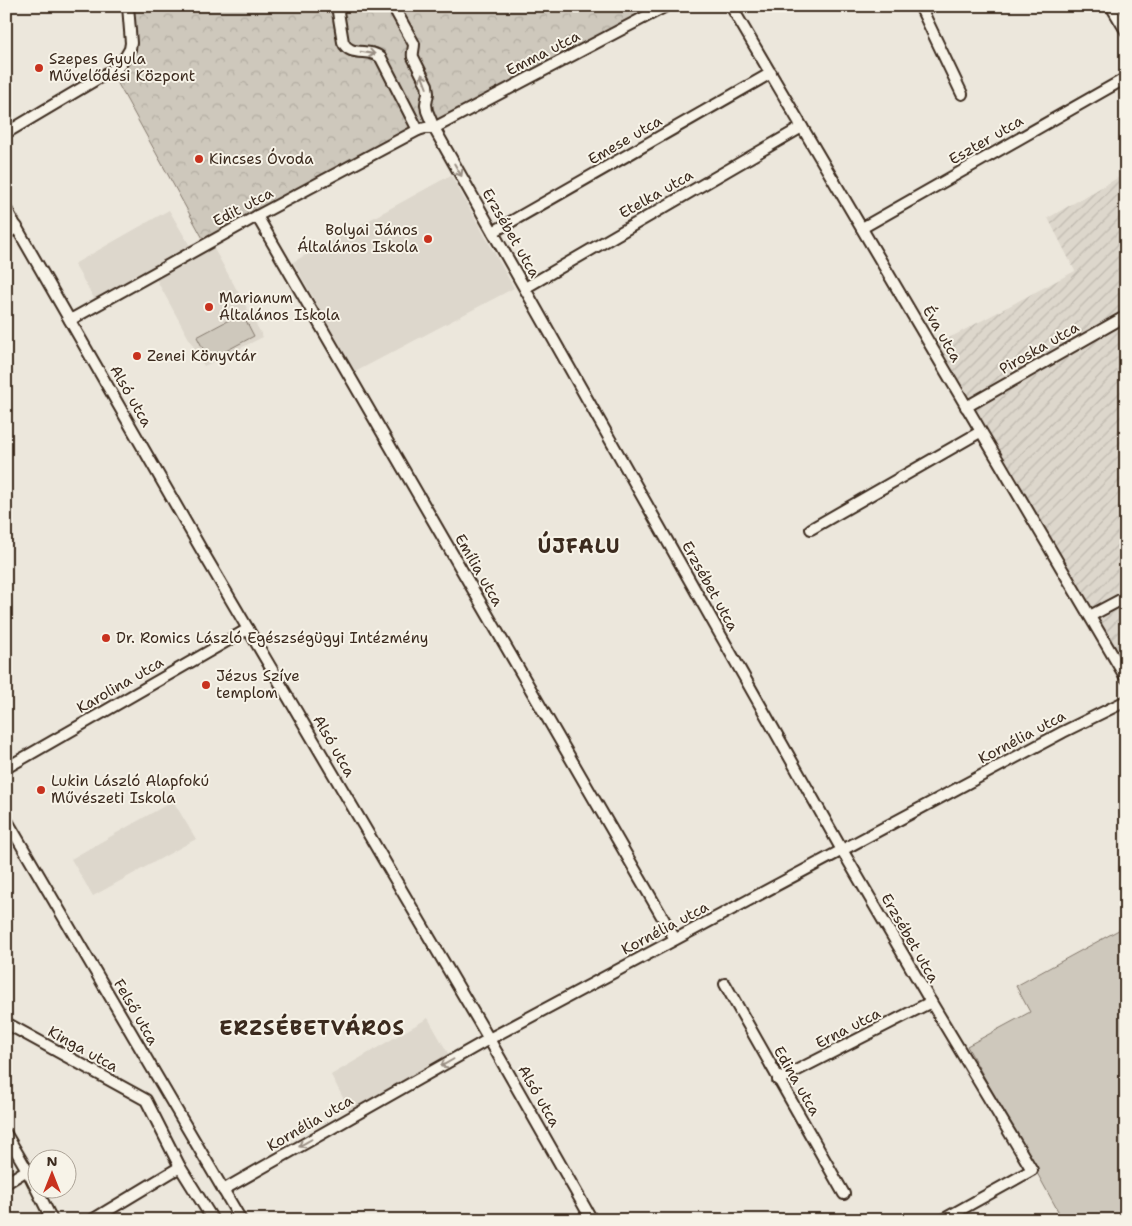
<svg xmlns="http://www.w3.org/2000/svg" width="1132" height="1226" viewBox="0 0 1132 1226" font-family="'Shantell Sans',sans-serif">
  <style>
    .built { fill: #ddd7cc }
    .industrial { fill: url(#industrial-furrows) }
    .grass { fill: #cec8bc; stroke: #84796d }
    .park { fill: url(#park-crowns); stroke: #84796d }
    .lines { fill: none; stroke-linecap: round; stroke-linejoin: round }
    .minor-casing { stroke: #3b2a1e; stroke-width: 14 }
    .minor { stroke: #f7f3e8; stroke-width: 10 }
    .oneway { stroke: #998e83 }
    .poi-dot { fill: #c8321e; stroke: #f7f3e8; stroke-width: 2 }
    .labels { text-anchor: middle; dominant-baseline: central; stroke-width: 4; stroke-linejoin: round; paint-order: stroke }
    .street-label { font-size: 15px; fill: #3b2a1e; stroke: #f7f3e8 }
    .poi-label { font-size: 15px; fill: #3b2a1e; stroke: #f7f3e8; text-anchor: start }
    .district-label { font-size: 20px; font-weight: bold; letter-spacing: 1px; fill: #3b2a1e; stroke: #f7f3e8 }
  </style>
  <defs>
    <pattern id="industrial-furrows" width="10" height="10" patternUnits="userSpaceOnUse" patternTransform="scale(1.25)"><rect width="10" height="10" fill="#ddd7cc"/><path d="M-1 1l2-2M0 10L10 0M9 11l2-2" fill="none" stroke="#bfb9af"/></pattern>
    <pattern id="park-crowns" width="20" height="18" patternUnits="userSpaceOnUse" patternTransform="scale(1.25)"><rect width="20" height="18" fill="#cec8bc"/><path d="M2 6a3 3 0 1 1 6 0M12 15a3 3 0 1 1 6 0" fill="none" stroke="#b2aca1"/></pattern>
  </defs>
  <rect width="100%" height="100%" fill="#ece7dc"/>
  <filter id="ink" filterUnits="userSpaceOnUse"><feTurbulence type="fractalNoise" baseFrequency=".02" numOctaves="2"/><feDisplacementMap in="SourceGraphic" scale="10" xChannelSelector="R" yChannelSelector="G"/><feConvolveMatrix kernelMatrix="1 2 1 2 8 2 1 2 1" color-interpolation-filters="sRGB"/></filter>
  <g filter="url(#ink)">
    <g class="built">
      <path d="M451,175L514,288L355,372L293,262Z"/>
      <path d="M169,210L190,246L95,300L74,264Z"/>
      <path d="M213,247L263,337L204,366L155,277Z"/>
      <path d="M173,801L196,839L93,896L71,859Z"/>
      <path d="M428,1018L450,1057L402,1084L350,1111L331,1075Z"/>
    </g>
    <path class="industrial" d="M1126,173V669L936,345L1075,271L1048,218Z"/>
    <g class="grass">
      <path d="M242,313L254,336L209,360L197,337Z"/>
      <path d="M1126,926V1220H1063L967,1046L1030,1012L1016,986Z"/>
    </g>
    <path class="park" d="M128,6H666L425,128L206,244L111,71L130,49Z"/>
    <g class="lines">
      <defs>
        <g id="minor">
          <path d="M337,6L343,42C350,58 370,47 381,58L418,130"/>
          <path d="M393,6L414,44C414,49 412,53 413,57L427,85L428,93L426,104L427,111L434,128L842,850L931,1002L1032,1170L942,1220"/>
          <path d="M731,6L1126,678"/>
          <path d="M920,6L962,94"/>
          <path d="M1111,6L1126,31"/>
          <path d="M6,133L97,79L118,67L123,61L130,49L131,43L128,6"/>
          <path d="M6,209L201,549L489,1039L592,1220"/>
          <path d="M257,216L675,939"/>
          <path d="M862,228L1126,78"/>
          <path d="M493,232L771,73"/>
          <path d="M6,234L17,227"/>
          <path d="M525,288L802,127"/>
          <path d="M70,320L257,216L418,130L425,128H434L666,6"/>
          <path d="M966,407L1126,316"/>
          <path d="M811,529L980,432"/>
          <path d="M1090,616L1126,597"/>
          <path d="M6,768L248,629"/>
          <path d="M6,819L241,1220"/>
          <path d="M725,984L844,1194"/>
          <path d="M6,1023L146,1100L180,1167L213,1220"/>
          <path d="M778,1080L931,1002"/>
          <path d="M6,1134L27,1170L52,1220"/>
          <path d="M6,1183L27,1170"/>
          <path d="M223,1190L489,1039L1063,732L1126,701"/>
          <path d="M92,1220L180,1167"/>
        </g>
      </defs>
      <use href="#minor" class="minor-casing"/>
      <use href="#minor" class="minor"/>
    </g>
    <defs><path id="oneway-shaft" d="M-6 0H5M1.5-3L5.5 0L1.5 3" fill="none" stroke-width="1.6" stroke-linecap="round" stroke-linejoin="round" transform="scale(1.25)"/></defs>
    <g class="oneway">
      <use href="#oneway-shaft" transform="translate(368 53) rotate(9)"/>
      <use href="#oneway-shaft" transform="translate(424 81) rotate(-111)"/>
      <use href="#oneway-shaft" transform="translate(458 170) rotate(60)"/>
      <use href="#oneway-shaft" transform="translate(447 1063) rotate(150)"/>
      <use href="#oneway-shaft" transform="translate(305 1143) rotate(150)"/>
    </g>
  </g>
  <g class="poi-dot">
    <circle cx="39" cy="68" r="5"/>
    <circle cx="199" cy="159" r="5"/>
    <circle cx="428" cy="239" r="5"/>
    <circle cx="209" cy="307" r="5"/>
    <circle cx="137" cy="356" r="5"/>
    <circle cx="106" cy="638" r="5"/>
    <circle cx="206" cy="685" r="5"/>
    <circle cx="41" cy="790" r="5"/>
  </g>
  <g class="labels">
    <g class="street-label">
      <text transform="translate(543 53) rotate(-27)">Emma utca</text>
      <text transform="translate(625 140) rotate(-30)">Emese utca</text>
      <text transform="translate(986 140) rotate(-30)">Eszter utca</text>
      <text transform="translate(656 194) rotate(-30)">Etelka utca</text>
      <text transform="translate(243 207) rotate(-28)">Edit utca</text>
      <text transform="translate(511 233) rotate(60)">Erzsébet utca</text>
      <text transform="translate(942 334) rotate(60)">Éva utca</text>
      <text transform="translate(1039 348) rotate(-30)">Piroska utca</text>
      <text transform="translate(131 396) rotate(60)">Alsó utca</text>
      <text transform="translate(479 570) rotate(60)">Emília utca</text>
      <text transform="translate(710 586) rotate(61)">Erzsébet utca</text>
      <text transform="translate(120 685) rotate(-30)">Karolina utca</text>
      <text transform="translate(1022 737) rotate(-28)">Kornélia utca</text>
      <text transform="translate(334 746) rotate(60)">Alsó utca</text>
      <text transform="translate(665 928) rotate(-28)">Kornélia utca</text>
      <text transform="translate(910 938) rotate(60)">Erzsébet utca</text>
      <text transform="translate(136 1012) rotate(60)">Felső utca</text>
      <text transform="translate(848 1028) rotate(-27)">Erna utca</text>
      <text transform="translate(83 1049) rotate(29)">Kinga utca</text>
      <text transform="translate(797 1081) rotate(60)">Edina utca</text>
      <text transform="translate(539 1096) rotate(60)">Alsó utca</text>
      <text transform="translate(310 1123) rotate(-30)">Kornélia utca</text>
    </g>
    <g class="poi-label">
      <text x="49" y="59">Szepes Gyula<tspan x="49" dy="17">Művelődési Központ</tspan></text>
      <text x="209" y="159">Kincses Óvoda</text>
      <text x="418" y="230" text-anchor="end">Bolyai János<tspan x="418" dy="17">Általános Iskola</tspan></text>
      <text x="219" y="298">Marianum<tspan x="219" dy="17">Általános Iskola</tspan></text>
      <text x="147" y="356">Zenei Könyvtár</text>
      <text x="116" y="638">Dr. Romics László Egészségügyi Intézmény</text>
      <text x="216" y="676">Jézus Szíve<tspan x="216" dy="17">templom</tspan></text>
      <text x="51" y="781">Lukin László Alapfokú<tspan x="51" dy="17">Művészeti Iskola</tspan></text>
    </g>
    <g class="district-label">
      <text x="579" y="546">ÚJFALU</text>
      <text x="312" y="1028">ERZSÉBETVÁROS</text>
    </g>
  </g>
  <rect width="1132" height="1226" fill="none" stroke="#f7f3e8" stroke-width="25"/>
  <rect x="12" y="12" width="1107" height="1201" fill="none" stroke="#3b2a1e" stroke-width="2" filter="url(#ink)"/>
  <g transform="translate(52 1174)"><circle r="24" fill="#f7f3e8" stroke="#aca397"/>
  <path d="M0-4L9 19L0 12L-9 19Z" fill="#c8321e"/>
  <text y="-8" font-size="14" font-weight="bold" text-anchor="middle" fill="#3b2a1e">N</text>
  </g>
</svg>
